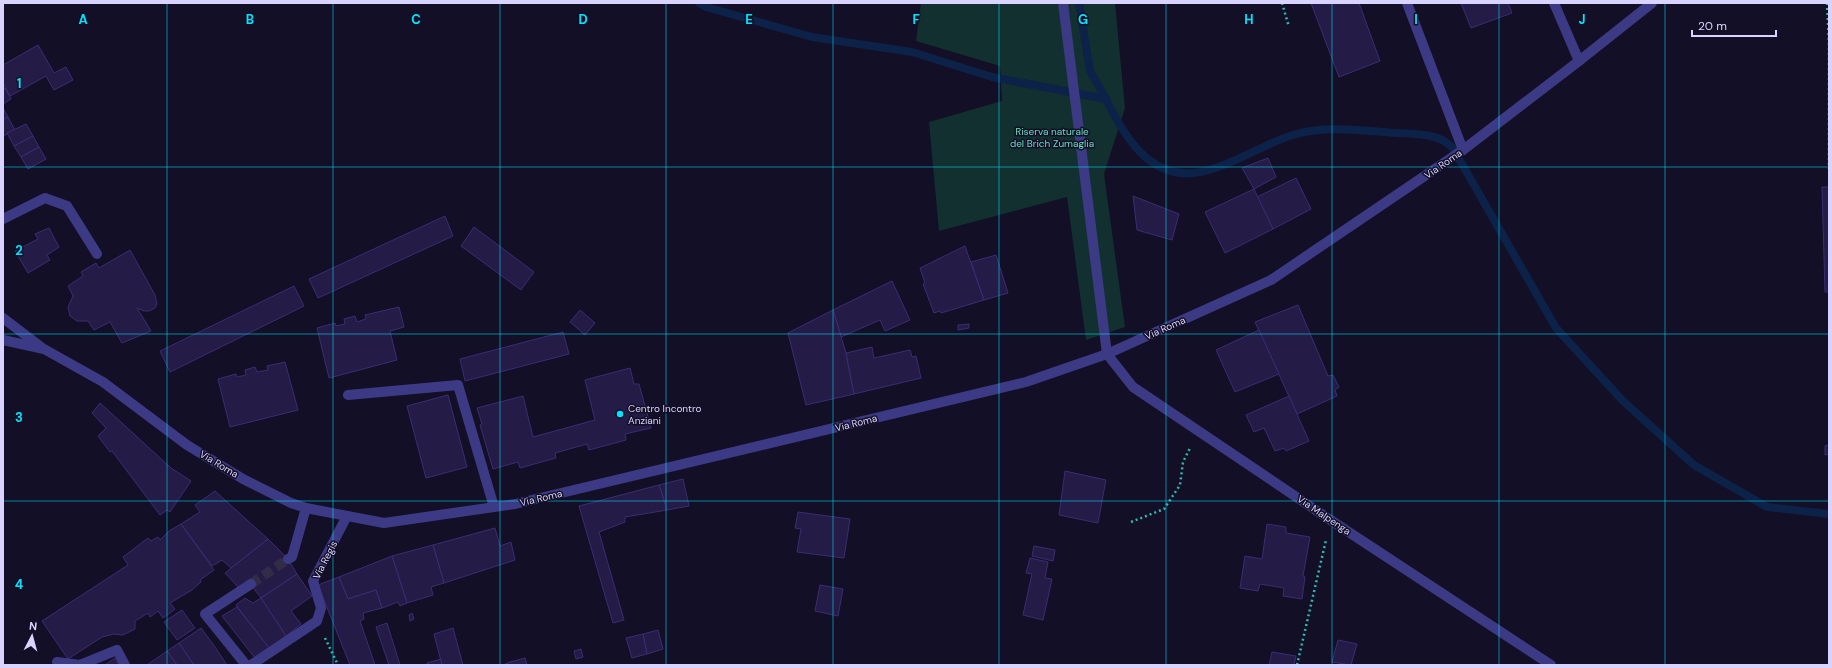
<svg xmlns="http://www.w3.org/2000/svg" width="1832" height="668" viewBox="0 0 1832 668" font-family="'DM Sans',sans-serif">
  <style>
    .green { fill: #12302f }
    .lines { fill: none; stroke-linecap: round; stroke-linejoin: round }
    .stream { stroke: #0c2248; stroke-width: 8 }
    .building { fill: #241b47; stroke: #3b2d73 }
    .minor-tunnel { stroke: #312d47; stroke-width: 10; stroke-dasharray: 10 5; stroke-linecap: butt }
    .path { stroke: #2fb8b0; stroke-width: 2.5; stroke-dasharray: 2 3; stroke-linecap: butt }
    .minor { stroke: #3d3a85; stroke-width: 10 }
    .grid { fill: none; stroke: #00e5ff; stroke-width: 1; stroke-opacity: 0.55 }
    .poi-dot { fill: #00e5ff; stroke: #130f26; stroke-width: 1.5 }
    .labels { text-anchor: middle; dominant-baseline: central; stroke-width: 3; stroke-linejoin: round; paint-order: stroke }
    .park-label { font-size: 10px; fill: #5fe0c0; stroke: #130f26 }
    .street-label { font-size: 10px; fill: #d9d4ff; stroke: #130f26 }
    .poi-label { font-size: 10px; fill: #d9d4ff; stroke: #130f26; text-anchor: start }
    .grid-label { font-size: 13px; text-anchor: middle; font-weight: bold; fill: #00e5ff; stroke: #130f26; stroke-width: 3; stroke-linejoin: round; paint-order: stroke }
  </style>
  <rect width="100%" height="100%" fill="#130f26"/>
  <path class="green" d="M921,3H1115L1125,108L1104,174L1125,327L1086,340L1067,197L939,231L929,122L1002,101L1000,66L916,41Z"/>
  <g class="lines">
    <g class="stream">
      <path d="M699,3L706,7L812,37L912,52L992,77L1106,99C1128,145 1158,189 1215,168C1243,159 1268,142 1296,134C1329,125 1362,131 1396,133C1413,134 1437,133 1451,146C1455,151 1458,159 1462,164L1556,328L1623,401L1694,465L1767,507L1829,514"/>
      <path d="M1079,3L1090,71L1106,99"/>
    </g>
  </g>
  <g class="building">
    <path d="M1311,3H1359L1380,61L1339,77Z"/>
    <path d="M1461,3H1508L1512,13L1471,28Z"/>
    <path d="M38,45L54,73L66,67L73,80L54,90L46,76L10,96L3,83V65Z"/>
    <path d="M5,88L11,99L3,104V89Z"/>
    <path d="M3,108L8,117L3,120Z"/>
    <path d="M8,117L15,130L3,136V120Z"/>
    <path d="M26,124L33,136L14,146L7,133Z"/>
    <path d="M33,136L39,147L21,157L14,146Z"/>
    <path d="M39,147L46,159L28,169L21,157Z"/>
    <path d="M1268,158L1276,177L1254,189L1242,168Z"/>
    <path d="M1296,178L1311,209L1273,229L1257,197Z"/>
    <path d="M1822,187H1829V292H1825Z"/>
    <path d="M1254,189L1273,229L1225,253L1205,212Z"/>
    <path d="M1133,196L1179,214L1172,240L1137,230Z"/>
    <path d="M445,216L453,236L318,298L309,279Z"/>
    <path d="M474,227L534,272L521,290L461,246Z"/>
    <path d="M49,228L59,247L47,255L50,260L28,273L15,251L38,239L35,234Z"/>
    <path d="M965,246L984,300L941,313L940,311L934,313L923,284L925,283L920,268Z"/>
    <path d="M130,250L155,295L157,304L155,308L149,311H144L137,308L151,331L122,343L110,322L94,330L88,321H77L70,316L68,307L73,296L68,286L83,276L81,272L96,263L99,268Z"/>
    <path d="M996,255L1008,293L984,300L971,262Z"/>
    <path d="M892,281L910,320L885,331L880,320L841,337L833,310Z"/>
    <path d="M294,286L304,306L170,372L160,351Z"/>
    <path d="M1298,305L1328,376L1333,375L1339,387L1335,390L1337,396L1297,414L1255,322Z"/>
    <path d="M399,307L404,327L390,331L397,360L329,378L317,328L335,323L336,326L345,324L344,319L355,316L357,322L366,319L365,315Z"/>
    <path d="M580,310L595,323L585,335L570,322Z"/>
    <path d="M833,310L846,353L854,394L806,405L788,333Z"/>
    <path d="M969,324V328L958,330V325Z"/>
    <path d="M1259,330L1279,374L1235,392L1216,350Z"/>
    <path d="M563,332L569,354L465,381L460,359Z"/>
    <path d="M872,347L874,358L910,350L912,357L916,356L921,378L854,394L846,353Z"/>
    <path d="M285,362L298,410L230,427L218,379L236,374L237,377L246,375L245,370L255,367L257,372L268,370L267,366Z"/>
    <path d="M630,368L634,384H639L651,428L625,434L626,440L589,450L587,444L555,453L556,458L520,468L518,462L493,469L480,425L482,424L477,408L523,396L533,437L595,420L585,380Z"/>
    <path d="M448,395L467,467L426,478L407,406Z"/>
    <path d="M1289,396L1309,441L1286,451L1284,448L1275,451L1264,428L1254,432L1246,415Z"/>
    <path d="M100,403L171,468L191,481L170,512L167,510L160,515L112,451L110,452L98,436L106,428L92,413Z"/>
    <path d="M1829,445V454L1825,455V446Z"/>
    <path d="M1065,471L1106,480L1098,523L1059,515Z"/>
    <path d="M683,479L689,506L667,510L659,485Z"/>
    <path d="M659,485L667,510L625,517V522L599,532L624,620L613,623L579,506Z"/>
    <path d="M215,491L268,539L231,568L222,560L212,566L181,524L200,512L195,505Z"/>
    <path d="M798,512L850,519L844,558L797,552L801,529L795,528Z"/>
    <path d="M181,524L214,570L200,580L201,582L192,590L170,603L175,609L163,618L158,611L150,617L148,613L135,621V629L123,635L114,634L102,637L68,659L42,621L128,565L123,557L148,538L151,541L158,537L160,540L169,531Z"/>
    <path d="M1267,524L1286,527V533L1310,537L1303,576L1305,577L1302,599L1283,596L1284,588L1260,584L1258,591L1240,588L1245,556L1262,559Z"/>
    <path d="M495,528L500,546L511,542L515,560L444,583L433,545Z"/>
    <path d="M268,539L288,559L297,574L261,598L248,581L239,588L225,573Z"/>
    <path d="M433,545L444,583L431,587L433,595L407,603L392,556Z"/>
    <path d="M1034,546L1055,550L1053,561L1032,556Z"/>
    <path d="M392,556L407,603L400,606L398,602L382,608L376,590L348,599L339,577Z"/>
    <path d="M1030,558L1048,562L1045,578L1052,579L1043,620L1023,615L1032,574L1026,573Z"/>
    <path d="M297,574L312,596L291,611L301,624L286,636L261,598Z"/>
    <path d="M339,577L348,599L376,590L382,608L363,613L364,619L360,621L375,665H350L318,585Z"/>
    <path d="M820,585L843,589L838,616L815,611Z"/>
    <path d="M245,598L253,603L261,598L286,636L269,648L236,605Z"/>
    <path d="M237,607L269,648L255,658L222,616Z"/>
    <path d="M182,610L195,628L177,640L164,622Z"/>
    <path d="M412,613L414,619L410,621L409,615Z"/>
    <path d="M387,623L400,665H389L376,627Z"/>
    <path d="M201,628L215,647L227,665H194L179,643Z"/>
    <path d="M453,628L463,665H442L434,634Z"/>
    <path d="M658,630L663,649L647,654L643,634Z"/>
    <path d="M643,634L647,654L632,658L626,638Z"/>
    <path d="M1338,640L1357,644L1351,665L1332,662Z"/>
    <path d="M179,643L193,664L194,665H177L167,651Z"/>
    <path d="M581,649L583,657L576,659L574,651Z"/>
    <path d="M167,651L177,665H147Z"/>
    <path d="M1272,652L1296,656L1294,665H1269Z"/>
    <path d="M115,658L119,665H105Z"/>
    <path d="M525,658L527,665H503L510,662Z"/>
    <path d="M441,659L442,665H427V663Z"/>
  </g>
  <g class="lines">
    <path class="minor-tunnel" d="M251,584L288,559"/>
    <g class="path">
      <path d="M1282,3L1289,27"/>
      <path d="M1827,3L1829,44V169"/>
      <path d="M1131,522L1164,509L1180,485L1183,462L1190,448"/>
      <path d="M325,638L338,665"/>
      <path d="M1297,665L1326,540"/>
    </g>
    <g class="minor">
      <path d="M1063,3L1107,354"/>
      <path d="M1407,3L1463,150"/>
      <path d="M1554,3L1579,61"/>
      <path d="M3,219L45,198L67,206L97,254"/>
      <path d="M3,318L41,347"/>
      <path d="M3,340L44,349L103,382L187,445L243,479L291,503L306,508L384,523L515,504L1026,382L1107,354L1271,280L1463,150L1579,61L1652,3"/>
      <path d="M1107,354L1133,387L1338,525L1551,665"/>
      <path d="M348,395L458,385L494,507"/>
      <path d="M288,559L292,557L306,508"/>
      <path d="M57,662L80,665L117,650L125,665"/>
      <path d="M246,665L205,614L251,584"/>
      <path d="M251,665L317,621L321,608L313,581L347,516"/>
    </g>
  </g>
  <path class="grid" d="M167,3V665M333,3V665M500,3V665M666,3V665M833,3V665M999,3V665M1166,3V665M1332,3V665M1499,3V665M1665,3V665M3,167H1829M3,334H1829M3,501H1829"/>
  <circle class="poi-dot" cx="620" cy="414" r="4"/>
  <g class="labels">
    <g class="park-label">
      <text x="1052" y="131">Riserva naturale<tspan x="1052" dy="12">del Brich Zumaglia</tspan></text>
    </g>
    <g class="street-label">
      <text transform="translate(1443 164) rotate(-35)">Via Roma</text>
      <text transform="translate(1165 328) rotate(-24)">Via Roma</text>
      <text transform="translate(856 423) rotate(-14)">Via Roma</text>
      <text transform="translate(219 464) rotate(31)">Via Roma</text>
      <text transform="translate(541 498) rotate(-13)">Via Roma</text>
      <text transform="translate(1324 515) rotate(34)">Via Malpenga</text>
      <text transform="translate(325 560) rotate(-63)">Via Regis</text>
    </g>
    <g class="poi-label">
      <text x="628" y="408">Centro Incontro<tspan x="628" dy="12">Anziani</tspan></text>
    </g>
  </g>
  <g class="grid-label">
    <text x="83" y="24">A</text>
    <text x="250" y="24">B</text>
    <text x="416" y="24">C</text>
    <text x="583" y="24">D</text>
    <text x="749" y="24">E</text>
    <text x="916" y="24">F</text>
    <text x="1083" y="24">G</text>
    <text x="1249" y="24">H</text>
    <text x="1416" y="24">I</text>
    <text x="1582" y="24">J</text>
    <text x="19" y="88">1</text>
    <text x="19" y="255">2</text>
    <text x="19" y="422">3</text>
    <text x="19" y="589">4</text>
  </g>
  <rect width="1832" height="668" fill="none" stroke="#d9d4ff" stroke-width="8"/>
  <g transform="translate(32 636) rotate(6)" stroke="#130f26" stroke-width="3" paint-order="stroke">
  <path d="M0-3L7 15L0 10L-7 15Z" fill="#d9d4ff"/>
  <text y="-6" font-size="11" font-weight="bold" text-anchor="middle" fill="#d9d4ff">N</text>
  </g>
  <path d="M1692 30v6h84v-6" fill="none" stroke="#d9d4ff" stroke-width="2"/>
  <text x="1698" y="30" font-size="12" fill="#d9d4ff" stroke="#130f26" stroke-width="3" paint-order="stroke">20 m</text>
</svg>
